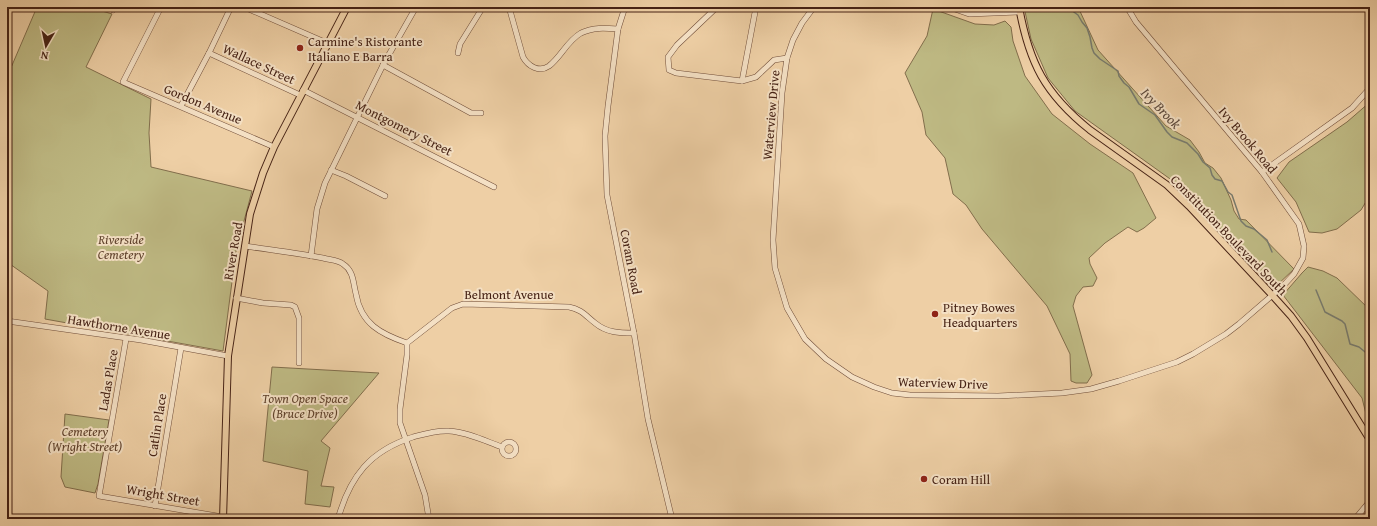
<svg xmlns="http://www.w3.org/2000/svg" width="1377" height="526" viewBox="0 0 1377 526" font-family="'Gentium Book Plus',serif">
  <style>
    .green { fill: #beb983; stroke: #826e4c }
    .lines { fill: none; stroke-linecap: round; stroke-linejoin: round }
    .stream { stroke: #787b6e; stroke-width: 1.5 }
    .minor-casing { stroke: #704d39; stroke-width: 6 }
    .major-casing { stroke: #462215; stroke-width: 8 }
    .minor { stroke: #f4e0c4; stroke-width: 5 }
    .major { stroke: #eecfa5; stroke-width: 6 }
    .poi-dot { fill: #8f2418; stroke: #f4e0c4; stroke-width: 1.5 }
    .labels { text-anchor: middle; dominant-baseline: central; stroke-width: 4; stroke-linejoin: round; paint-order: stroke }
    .poi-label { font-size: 13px; fill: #462215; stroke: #f4e0c4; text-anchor: start }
    .street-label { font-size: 13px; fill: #462215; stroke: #f4e0c4 }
    .park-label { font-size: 13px; font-style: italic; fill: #5e402b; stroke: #f4e0c4 }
    .water-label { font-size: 14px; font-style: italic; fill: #5b473a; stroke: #f4e0c4 }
  </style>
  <rect width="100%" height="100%" fill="#eecfa5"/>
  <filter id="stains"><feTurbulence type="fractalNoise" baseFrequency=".005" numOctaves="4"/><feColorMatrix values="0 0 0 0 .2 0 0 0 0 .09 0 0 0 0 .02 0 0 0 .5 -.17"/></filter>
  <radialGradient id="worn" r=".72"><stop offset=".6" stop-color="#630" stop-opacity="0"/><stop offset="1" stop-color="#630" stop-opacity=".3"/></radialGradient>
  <g class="green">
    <path d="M37,7H89L112,14L86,67L151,99L149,133L151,167L252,191L236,251L223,351L45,319L48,291L7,262V77Z"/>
    <path d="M1024,7H1078L1098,50L1166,126L1190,140L1199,152L1205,163L1213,168L1221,178L1231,200L1234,211L1239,219L1246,220L1294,269L1274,288L1207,214L1173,181L1075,111L1048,78L1031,39Z"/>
    <path d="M933,9L975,24L994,25L1005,21L1011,27L1013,41L1025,76L1052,114L1090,144L1133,173L1156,218L1144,228L1137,232L1128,227L1105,243L1089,258L1090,264L1097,278L1093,286L1083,287L1076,296L1073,306L1092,375L1087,383H1076L1071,381L1070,354L1047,306L982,229L966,205L953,194L945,158L926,135L922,112L905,73L927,36Z"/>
    <path d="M1370,102V195L1361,210L1337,229L1322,233L1309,232L1296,202L1277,178L1289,162L1347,122Z"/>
    <path d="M1308,267L1323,271L1337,278L1370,310V422L1367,418L1362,398L1283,295L1302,273Z"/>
    <path d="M272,367L379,373L321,441L330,448L321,486L334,487L330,507L305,504L308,471L263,461Z"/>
    <path d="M65,414L109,420L98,484L95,493L65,487L61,477Z"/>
  </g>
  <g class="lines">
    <g class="stream">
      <path d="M1070,7L1071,10L1078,15L1082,22L1087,28L1090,37L1092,48L1094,53L1100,59L1118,71L1119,76L1124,83L1129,87L1139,104L1155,115L1167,132L1172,137L1187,143L1198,154L1203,162L1210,168L1212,175L1215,179L1222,181L1228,192L1232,195L1241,221L1246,226L1254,229L1267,240L1272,252"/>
      <path d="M1316,290L1325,312L1342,321L1345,324L1350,344L1359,347L1370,356"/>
    </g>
    <defs>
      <g id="minor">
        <path d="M161,7L123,82L274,147"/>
        <path d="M244,7L327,43"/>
        <path d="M509,7L523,57C528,66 539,73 549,66C561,57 567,41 581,33C593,27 605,28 618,29"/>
        <path d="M625,7L618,29L608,106L605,136L607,195L634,333L648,419L672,519"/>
        <path d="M717,7L677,45L668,57L669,70L676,73L742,81L756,77L774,60L787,58"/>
        <path d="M814,7L802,23L793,40L787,58L782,93L773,240L775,268L787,308L805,339L826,359L852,377L874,387L892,393L910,395L998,396L1062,393L1091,389L1119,381L1177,362L1193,354L1226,334L1239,324L1283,286L1294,274L1303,258L1304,246L1299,224L1262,172L1136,22L1127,7"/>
        <path d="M949,7L969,14L1019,12"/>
        <path d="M113,10L115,7"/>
        <path d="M209,53L300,95"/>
        <path d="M458,53L460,44L483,7"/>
        <path d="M383,65L471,113H481"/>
        <path d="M742,81L756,7"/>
        <path d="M303,90L494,187"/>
        <path d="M181,106L209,53L231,7"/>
        <path d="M331,170L346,176L385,196"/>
        <path d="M1262,172L1352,108L1370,88"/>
        <path d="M245,246C271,250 297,253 323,258C330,260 338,260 343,264C354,271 353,283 356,294C361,324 381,334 407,343L452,308L463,304L569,307C581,309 586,316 595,323C607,333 620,333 634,333"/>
        <path d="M311,256L317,209L325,183L383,65L416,7"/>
        <path d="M236,298L263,303L291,305L295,307L299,318V363"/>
        <path d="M7,321L141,340L228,356"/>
        <path d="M126,339L99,496L223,517"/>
        <path d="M407,343V355L400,409V423L425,495L429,519"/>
        <circle cx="509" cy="449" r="7"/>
        <path d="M155,506L181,348"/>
        <path d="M338,519C350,476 370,451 413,437C424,434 437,430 449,431C467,432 485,441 502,447"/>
        <path d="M1355,519L1370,501"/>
      </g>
      <g id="major">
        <path d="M1019,7C1029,63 1045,94 1090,130L1167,185L1189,206L1273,296L1291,316L1307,338L1370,440"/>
        <path d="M223,519L228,356L250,214L263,173L274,147L347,7"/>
      </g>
    </defs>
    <use href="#minor" class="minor-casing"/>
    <use href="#major" class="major-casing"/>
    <use href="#minor" class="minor"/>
    <use href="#major" class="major"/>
  </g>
  <g class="poi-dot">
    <circle cx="300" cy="48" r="4"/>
    <circle cx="935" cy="314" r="4"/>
    <circle cx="924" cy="479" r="4"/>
  </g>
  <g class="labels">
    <g class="poi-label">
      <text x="308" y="41">Carmine's Ristorante<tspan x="308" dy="15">Italiano E Barra</tspan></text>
      <text x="943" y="307">Pitney Bowes<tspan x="943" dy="15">Headquarters</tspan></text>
      <text x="932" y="479">Coram Hill</text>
    </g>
    <g class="street-label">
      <text transform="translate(259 64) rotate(25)">Wallace Street</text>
      <text transform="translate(203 104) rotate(23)">Gordon Avenue</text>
      <text transform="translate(771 115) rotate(-85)">Waterview Drive</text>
      <text transform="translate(404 128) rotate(27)">Montgomery Street</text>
      <text transform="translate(1248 140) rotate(50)">Ivy Brook Road</text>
      <text transform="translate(1229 235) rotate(46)">Constitution Boulevard South</text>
      <text transform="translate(233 251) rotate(-80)">River Road</text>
      <text transform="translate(631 262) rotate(79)">Coram Road</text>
      <text x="509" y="294">Belmont Avenue</text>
      <text transform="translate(119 327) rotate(9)">Hawthorne Avenue</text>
      <text transform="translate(108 380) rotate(-80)">Ladas Place</text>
      <text transform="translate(943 383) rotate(2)">Waterview Drive</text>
      <text transform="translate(157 425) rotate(-81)">Catlin Place</text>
      <text transform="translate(163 495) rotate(10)">Wright Street</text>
    </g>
    <g class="park-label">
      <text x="121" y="239">Riverside<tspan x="121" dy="15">Cemetery</tspan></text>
      <text x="305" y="398">Town Open Space<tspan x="305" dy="15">(Bruce Drive)</tspan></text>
      <text x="85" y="431">Cemetery<tspan x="85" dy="15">(Wright Street)</tspan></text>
    </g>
    <g class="water-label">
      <text transform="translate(1161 108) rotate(46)">Ivy Brook</text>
    </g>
  </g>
  <rect width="1377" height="526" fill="none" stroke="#eecfa5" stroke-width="24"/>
  <rect x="8" y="8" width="1361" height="510" fill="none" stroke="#462215" stroke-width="2"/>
  <rect x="12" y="12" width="1353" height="502" fill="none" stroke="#462215"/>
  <g transform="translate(46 46) rotate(189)" stroke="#f4e0c4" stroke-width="3" paint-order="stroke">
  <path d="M0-3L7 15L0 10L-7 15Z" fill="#462215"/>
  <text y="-6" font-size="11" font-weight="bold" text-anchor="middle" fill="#462215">N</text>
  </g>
  <rect width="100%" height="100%" filter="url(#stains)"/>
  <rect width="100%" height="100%" fill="url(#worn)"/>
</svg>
